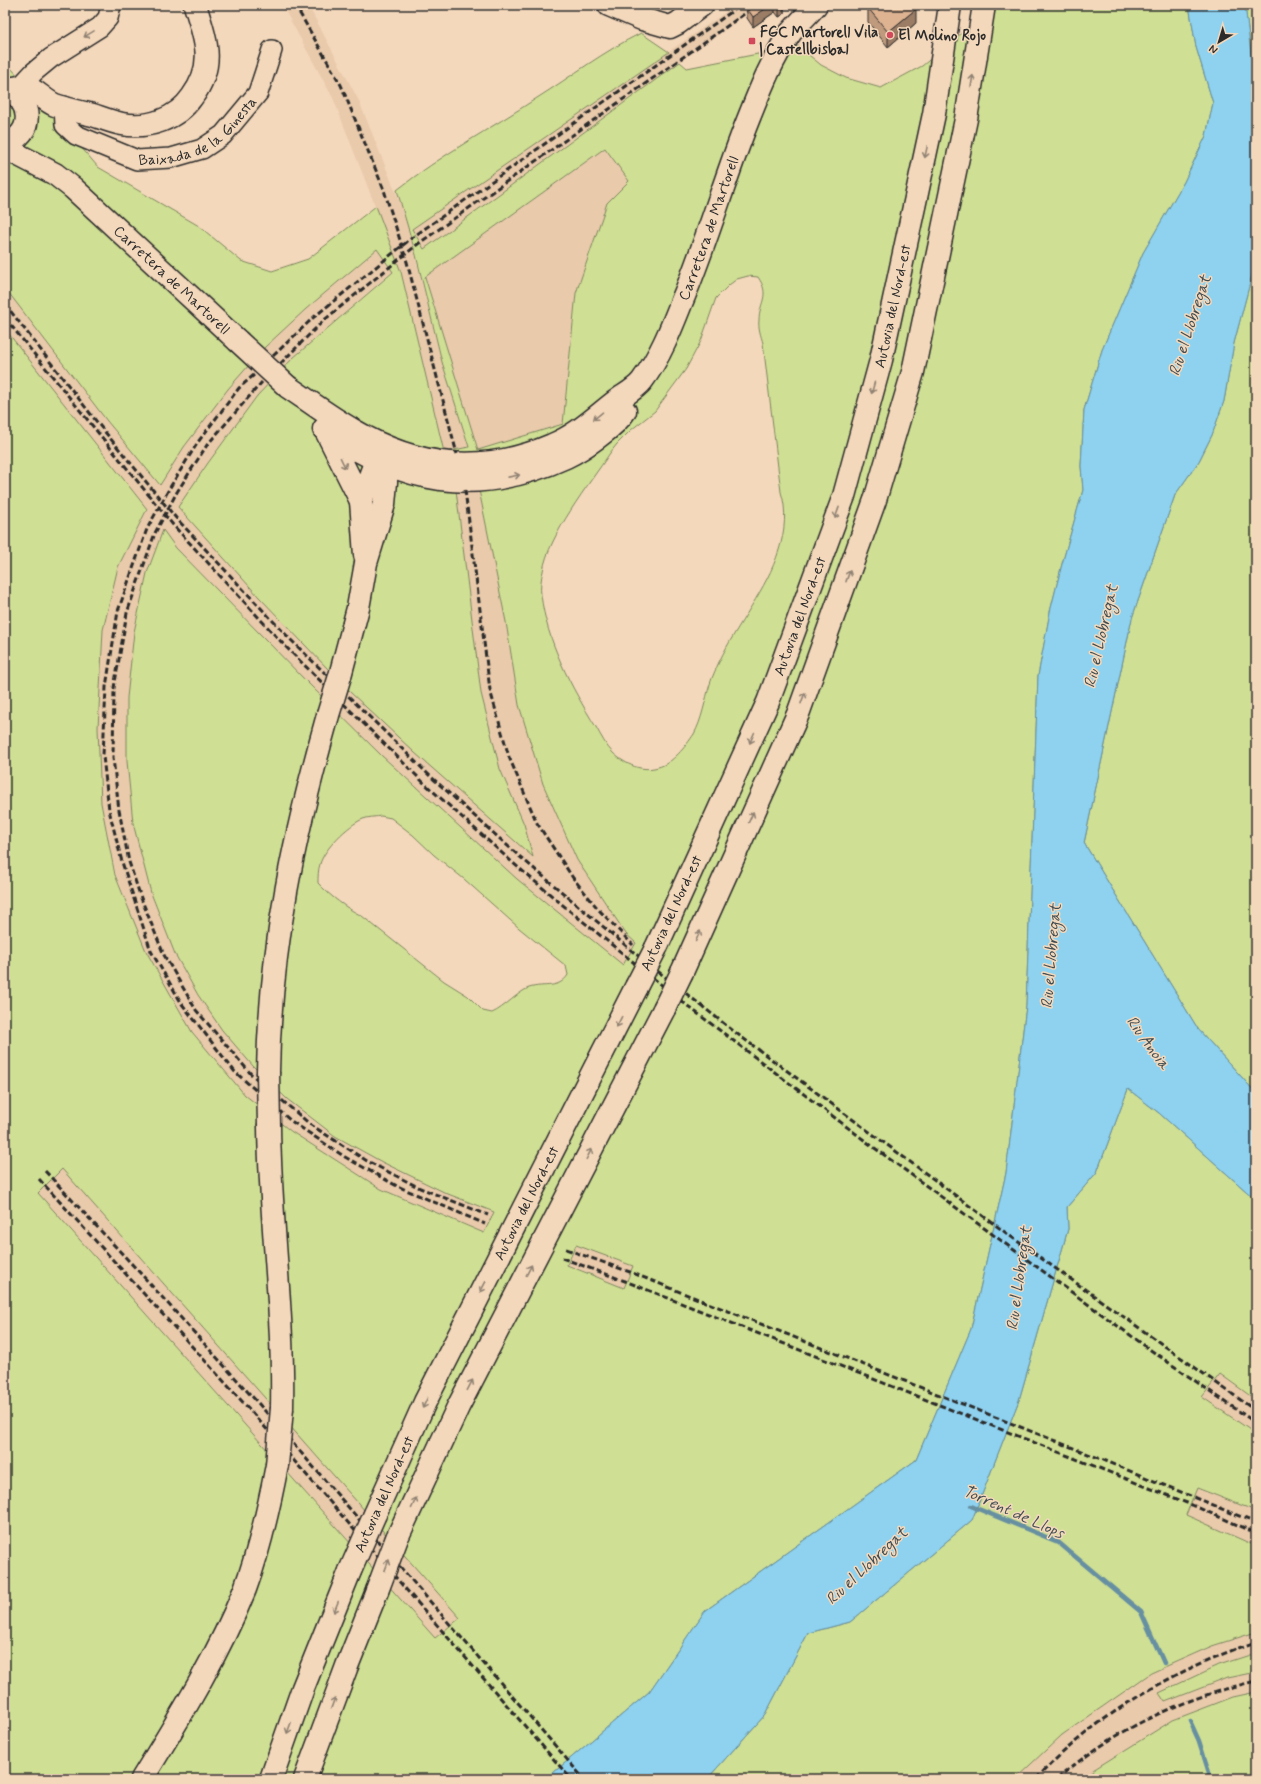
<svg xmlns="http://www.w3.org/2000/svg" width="1261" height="1784" font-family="Mynerve,sans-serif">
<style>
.built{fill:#e9caab}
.green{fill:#cfdf93;stroke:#7d855f;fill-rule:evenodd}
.water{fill:#8ed2f0;stroke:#668fa1}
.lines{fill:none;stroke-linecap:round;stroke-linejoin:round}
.stream{stroke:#668fa1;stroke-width:4.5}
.minor-casing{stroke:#2b2b2b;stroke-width:22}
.tertiary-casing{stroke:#2b2b2b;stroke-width:25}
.secondary-casing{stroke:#2b2b2b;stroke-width:25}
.motorway-casing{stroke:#2b2b2b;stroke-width:25}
.minor{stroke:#f4d8bb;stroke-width:19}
.tertiary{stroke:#f4d8bb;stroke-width:22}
.secondary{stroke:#f4d8bb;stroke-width:22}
.motorway{stroke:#f4d8bb;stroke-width:22}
.rail{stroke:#2b2b2b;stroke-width:3;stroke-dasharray:6 3;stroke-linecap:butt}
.secondary-bridge-casing{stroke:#2b2b2b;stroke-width:25;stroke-linecap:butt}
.motorway-bridge-casing{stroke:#2b2b2b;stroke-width:25;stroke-linecap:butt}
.secondary-bridge{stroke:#f4d8bb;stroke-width:22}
.motorway-bridge{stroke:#f4d8bb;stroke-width:22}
.wall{fill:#bf9a7d;stroke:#2b2b2b}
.shaded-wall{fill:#9b7d66;stroke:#2b2b2b}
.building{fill:#deb391;stroke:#2b2b2b}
.oneway{stroke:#908273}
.poi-dot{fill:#d1495b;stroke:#f4d8bb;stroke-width:1.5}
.labels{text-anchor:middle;stroke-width:3;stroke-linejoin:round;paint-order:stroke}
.poi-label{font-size:15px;font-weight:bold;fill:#2b2b2b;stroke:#f4d8bb;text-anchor:start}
.street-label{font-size:15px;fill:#2b2b2b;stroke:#f4d8bb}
.water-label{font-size:16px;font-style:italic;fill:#3f4c52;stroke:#f4d8bb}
</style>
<rect width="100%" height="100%" fill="#f4d8bb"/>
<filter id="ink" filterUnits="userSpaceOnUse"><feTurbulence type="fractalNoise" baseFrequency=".025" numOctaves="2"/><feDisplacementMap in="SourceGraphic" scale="8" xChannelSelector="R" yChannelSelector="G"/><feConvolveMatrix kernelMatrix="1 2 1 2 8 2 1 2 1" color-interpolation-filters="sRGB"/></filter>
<g filter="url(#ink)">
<path class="built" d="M282,5H308L359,101L405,215L442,362L469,447L444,452L401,272L333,98Z
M736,5H760L686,57L424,249L411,229Z
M605,148L629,181L607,204L576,293L563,424L478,450L425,277Z
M377,249L393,271L293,358L257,396L208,463L178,507L259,597L350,692L524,824L500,769L481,693L456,490H479L506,622L519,705L543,784L577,860L626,934L636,943L623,966L517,879L382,756L308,683L176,548L163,531L147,573L134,632L127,698V761L133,823L151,893L175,954L198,995L253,1066L287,1099L335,1136L382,1162L448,1194L494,1213L484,1233L381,1189L292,1132L245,1095L192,1032L146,951L116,875L101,803L98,728L103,630L118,567L147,509L5,329V288L107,421L160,485L184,447L228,389L265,347L306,309Z
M62,1169L461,1618L435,1638L38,1193Z
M576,1245L633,1266L623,1288L567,1264Z
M1220,1374L1256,1400V1434L1202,1397Z
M1197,1488L1256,1511V1546L1186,1515Z
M1256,1632V1653L1219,1665L1165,1702L1227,1678L1256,1672V1692L1233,1697L1173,1720L1093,1770L1083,1779H1015L1062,1735L1151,1673L1212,1646Z"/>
<path class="green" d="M991,5H1189L1196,47L1213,103L1206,136L1184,182L1143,253L1102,350L1084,410L1081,466L1083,490L1062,564L1050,612L1038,676L1026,1006L1006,1173L971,1329L916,1460L705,1611L649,1692L546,1779H5V329L147,509L118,567L103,630L98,728L101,803L115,875L146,951L192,1032L245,1095L292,1132L381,1189L484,1233L494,1212L448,1194L382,1162L335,1136L287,1099L253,1066L222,1030L198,995L175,954L151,893L133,823L127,761V698L134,632L147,573L163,530L176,548L308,683L382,756L517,879L623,965L636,943L626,934L577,860L543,784L519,705L506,622L479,490H456L481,693L500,769L524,824L533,857L415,753L350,692L259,597L178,507L208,463L257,396L293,358L393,272L377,249L306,309L265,347L228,389L184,447L160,485L107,421L5,288V66L8,65L38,97L98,167L199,226L241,261L272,271L308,259L376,206L401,272L444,452L469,447L442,362L416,255L397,190C441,155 490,129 537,98C572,76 604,51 641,33L669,52L412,229L424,249L680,62L687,68L798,46L821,65L846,78L881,88L922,66L992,8ZM605,148L629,181L607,203L576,293L563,424L478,450L425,277ZM748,276L758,277C771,296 759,302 759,320C758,328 761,336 763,343L781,492C787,510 785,531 779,550C767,589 737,624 719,662C716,669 712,677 710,684C705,700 702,720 694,734C686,746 672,764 658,767C642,772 626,765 613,753C606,746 601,736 596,727C571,687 547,642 541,595C540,588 541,578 543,571C548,536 590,483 610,453L617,444L631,430L655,411L686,369L701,341L716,298L729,285L737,279ZM381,816L391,818L413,835L434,855L464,879L519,928L566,966L568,975C558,990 545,983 529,988C519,991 504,1008 492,1013L483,1011L468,996L444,981L362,916C346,908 330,896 318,883C318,877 318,870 320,864C324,849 348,825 363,819C368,817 375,817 381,816ZM62,1169L460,1618L435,1638L38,1193ZM576,1245L633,1266L624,1288L567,1265Z
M1245,5H1256V94L1245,6Z
M1256,260V1093L1198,1029L1084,843L1132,618L1175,495L1199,461L1212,435L1224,401L1234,343Z
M1128,1089L1159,1113L1256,1200V1400L1220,1374L1202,1397L1256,1434V1511L1197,1488L1186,1515L1256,1546V1632L1212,1646L1151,1673L1062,1735L1015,1779H707L765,1715L808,1633L850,1622L972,1520L1019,1400L1068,1229L1067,1207L1097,1172Z
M1256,1653V1672L1227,1678L1165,1702L1159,1693L1219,1665Z
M1256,1692V1779H1083L1093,1770L1173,1720L1233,1697Z"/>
<path class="water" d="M1189,5H1245L1256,94V260L1234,343L1224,401L1212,435L1199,461L1175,495L1132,618L1084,843L1198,1029L1256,1093V1200L1159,1113L1128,1089L1097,1172L1067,1207L1068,1229L1019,1400L972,1520L850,1622L808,1633L765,1715L707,1779H546L649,1692L705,1611L916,1460L971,1329L1006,1173L1026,1006L1038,676L1050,612L1062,564L1083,490L1081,466L1084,410L1102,350L1143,253L1184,182L1206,136L1213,103L1196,47Z"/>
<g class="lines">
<path class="stream" d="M971,1506L1058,1542L1141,1612L1164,1663
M1190,1721L1199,1741L1211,1779"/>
<defs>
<g id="minor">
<path d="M19,88L34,72L51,58L100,27L108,18L111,5"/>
<path id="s1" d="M64,106L65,125L76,135L137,160L171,158L202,149L223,135L258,93L272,50"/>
</g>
<path id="tertiary" d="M609,5L642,19L670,27L678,23L702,5
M5,89C12,89 20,86 26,87C35,89 45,101 55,105C67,109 80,112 93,115C102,118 112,122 122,124C148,129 177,119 192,97C216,64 206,41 195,5"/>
<g id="secondary">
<path d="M5,89C33,99 35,135 5,143"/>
<path id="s2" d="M5,148L55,174L73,188L238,341"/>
<path id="s3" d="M288,387C309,401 330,417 353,430C417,468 482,475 552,445C577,435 595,417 616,401C624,395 636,389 642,381C660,357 671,329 682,301C707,242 724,180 748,120C760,90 772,59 791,32C799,23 808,14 816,5"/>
<path d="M324,429C402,484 477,498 566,457C583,449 615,427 625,411"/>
<path d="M327,433L361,501"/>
<path d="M365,555L361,501L373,468L381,462L387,460H393"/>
<path d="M340,676L358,608L366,563L384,504L386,482V470L374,455"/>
<path d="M268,1072C270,946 294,836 328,715"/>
<path d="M269,1126C270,1220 284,1314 282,1408"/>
<path d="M142,1779C180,1717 218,1656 245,1589C260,1549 269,1507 277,1465"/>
</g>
<g id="motorway">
<path id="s4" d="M656,948L768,702L844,496L881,360L934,114L950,5"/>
<path d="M682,972L798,714L875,500L913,372L966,119L984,5"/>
<path id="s5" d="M375,1514L425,1402L636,987"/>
<path d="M397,1538L458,1407L664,1009"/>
<path d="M271,1779L303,1688L350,1571"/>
<path d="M305,1779L347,1666L377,1591"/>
</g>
</defs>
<use href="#minor" class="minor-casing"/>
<use href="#tertiary" class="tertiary-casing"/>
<use href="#secondary" class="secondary-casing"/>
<use href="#motorway" class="motorway-casing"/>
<use href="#minor" class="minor"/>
<use href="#tertiary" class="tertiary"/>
<use href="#secondary" class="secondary"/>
<use href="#motorway" class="motorway"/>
<path class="rail" d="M295,5L341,85L384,190L407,262L457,454
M5,304L100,426L176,518L291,640L430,776L519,856L631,950L736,1033L1017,1241L1256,1411
M5,318L173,525L286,647L424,783L513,863L570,911L689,1007L876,1149L1152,1351L1256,1423
M273,356L314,317L413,237L741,5
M280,364L323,321L418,244L757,5
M254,375L239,388L198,442L169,489L147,529L118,611L106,687L103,756L109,810L122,862L151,951L182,1004L235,1072L291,1121L345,1157L397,1186L485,1224
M262,382L207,445L177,492L155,533L127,613L114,688L113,758L119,810L129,862L141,898L164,955L196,1010L251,1074L311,1125L367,1161L420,1188L488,1215
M465,490L490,690L509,757L537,823L573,878L599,910L633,945
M45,1171L142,1275L258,1403L584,1779
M39,1179L250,1410L571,1779
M566,1249L630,1272L1101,1459L1256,1523
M562,1258L625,1281L1099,1468L1192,1505L1256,1533
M1036,1779C1095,1716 1174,1669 1256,1642
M1057,1779C1117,1728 1180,1699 1256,1681"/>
<defs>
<path id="secondary-bridge" d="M238,341L288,387
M328,715L340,676
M268,1072L269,1126
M277,1465L282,1408"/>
<path id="motorway-bridge" d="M636,987L656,948
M664,1009L682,972
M350,1571L375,1514
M377,1591L397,1538"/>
</defs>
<use href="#secondary-bridge" class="secondary-bridge-casing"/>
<use href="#motorway-bridge" class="motorway-bridge-casing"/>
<use href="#secondary-bridge" class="secondary-bridge"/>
<use href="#motorway-bridge" class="motorway-bridge"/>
</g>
<path class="wall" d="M751,5H785L784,6V14L779,17L775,12L753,27L747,18V8Z
M868,8L916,23L888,47L868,22Z"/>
<path class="shaded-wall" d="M771,5H775V12L753,27V17Z
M781,5H785L784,6V14L779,17V7Z
M916,9V23L888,47V32Z"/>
<path class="building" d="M751,5H771L753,17L747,8Z
M778,5H783L779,7Z
M871,5H913L916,9L888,32L868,8Z"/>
<defs><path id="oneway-shaft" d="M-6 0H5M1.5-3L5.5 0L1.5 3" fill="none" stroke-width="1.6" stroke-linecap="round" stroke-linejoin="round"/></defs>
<g class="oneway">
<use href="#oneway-shaft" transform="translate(89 34) rotate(149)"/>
<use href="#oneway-shaft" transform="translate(972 81) rotate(-81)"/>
<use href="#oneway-shaft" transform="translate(926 152) rotate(102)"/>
<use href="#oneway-shaft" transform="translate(873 388) rotate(105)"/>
<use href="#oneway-shaft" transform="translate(598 416) rotate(140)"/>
<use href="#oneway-shaft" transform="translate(343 463) rotate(64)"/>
<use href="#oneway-shaft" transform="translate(514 476) rotate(-11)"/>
<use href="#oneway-shaft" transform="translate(837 513) rotate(110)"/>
<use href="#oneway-shaft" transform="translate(848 576) rotate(-70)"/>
<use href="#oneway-shaft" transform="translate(803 698) rotate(-70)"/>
<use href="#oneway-shaft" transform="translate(752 738) rotate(114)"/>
<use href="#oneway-shaft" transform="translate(751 817) rotate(-66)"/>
<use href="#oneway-shaft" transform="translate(698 936) rotate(-66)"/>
<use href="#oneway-shaft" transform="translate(619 1022) rotate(117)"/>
<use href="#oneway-shaft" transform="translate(589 1154) rotate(-63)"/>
<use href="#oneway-shaft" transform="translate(529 1270) rotate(-63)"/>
<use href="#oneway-shaft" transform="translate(483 1287) rotate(117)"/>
<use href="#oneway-shaft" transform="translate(470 1385) rotate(-63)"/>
<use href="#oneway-shaft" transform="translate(425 1403) rotate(115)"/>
<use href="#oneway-shaft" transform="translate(414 1503) rotate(-65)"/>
<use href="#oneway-shaft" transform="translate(387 1565) rotate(-69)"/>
<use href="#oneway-shaft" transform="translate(336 1607) rotate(112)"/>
<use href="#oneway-shaft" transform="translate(333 1703) rotate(-70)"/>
<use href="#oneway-shaft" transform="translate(289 1728) rotate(110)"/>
</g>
</g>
<g class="poi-dot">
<circle cx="890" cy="35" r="4"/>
<rect x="748" y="37" width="8" height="8" rx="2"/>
</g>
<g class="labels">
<g class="poi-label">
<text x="760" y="37">FGC Martorell Vila<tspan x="760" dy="17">| Castellbisbal</tspan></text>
<text x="898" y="40">El Molino Rojo</text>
</g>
<g class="street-label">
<text dy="5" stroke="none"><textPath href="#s1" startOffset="170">Baixada de la Ginesta</textPath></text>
<text dy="5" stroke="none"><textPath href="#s3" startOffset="564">Carretera de Martorell</textPath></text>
<text dy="5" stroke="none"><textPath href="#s2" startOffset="214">Carretera de Martorell</textPath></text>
<text dy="5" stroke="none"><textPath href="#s4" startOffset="686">Autovia del Nord-est</textPath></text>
<text dy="5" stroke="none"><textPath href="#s4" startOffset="362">Autovia del Nord-est</textPath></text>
<text transform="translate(671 913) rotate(-65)" y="5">Autovia del Nord-est</text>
<text dy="5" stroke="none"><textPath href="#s5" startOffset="346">Autovia del Nord-est</textPath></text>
<text transform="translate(384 1494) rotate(-66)" y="5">Autovia del Nord-est</text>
</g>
<g class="water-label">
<text transform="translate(1189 325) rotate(-72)" y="6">Riu el Llobregat</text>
<text transform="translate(1100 636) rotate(-77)" y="6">Riu el Llobregat</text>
<text transform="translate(1050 956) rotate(-85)" y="6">Riu el Llobregat</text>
<text transform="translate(1149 1042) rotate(54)" y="6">Riu Anoia</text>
<text transform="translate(1018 1278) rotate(-82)" y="6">Riu el Llobregat</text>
<text transform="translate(1014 1511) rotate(24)" y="6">Torrent de Llops</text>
<text transform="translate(866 1565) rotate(-43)" y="6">Riu el Llobregat</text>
</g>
</g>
<rect width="1261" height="1784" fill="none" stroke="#f4d8bb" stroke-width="20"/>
<rect x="10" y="10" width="1241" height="1764" fill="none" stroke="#2b2b2b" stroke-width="1.5" filter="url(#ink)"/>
<g transform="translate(1219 42) rotate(218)" stroke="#f4d8bb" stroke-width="3" paint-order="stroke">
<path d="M0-3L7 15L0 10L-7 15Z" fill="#2b2b2b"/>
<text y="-6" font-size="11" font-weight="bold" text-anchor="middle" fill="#2b2b2b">N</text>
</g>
</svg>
